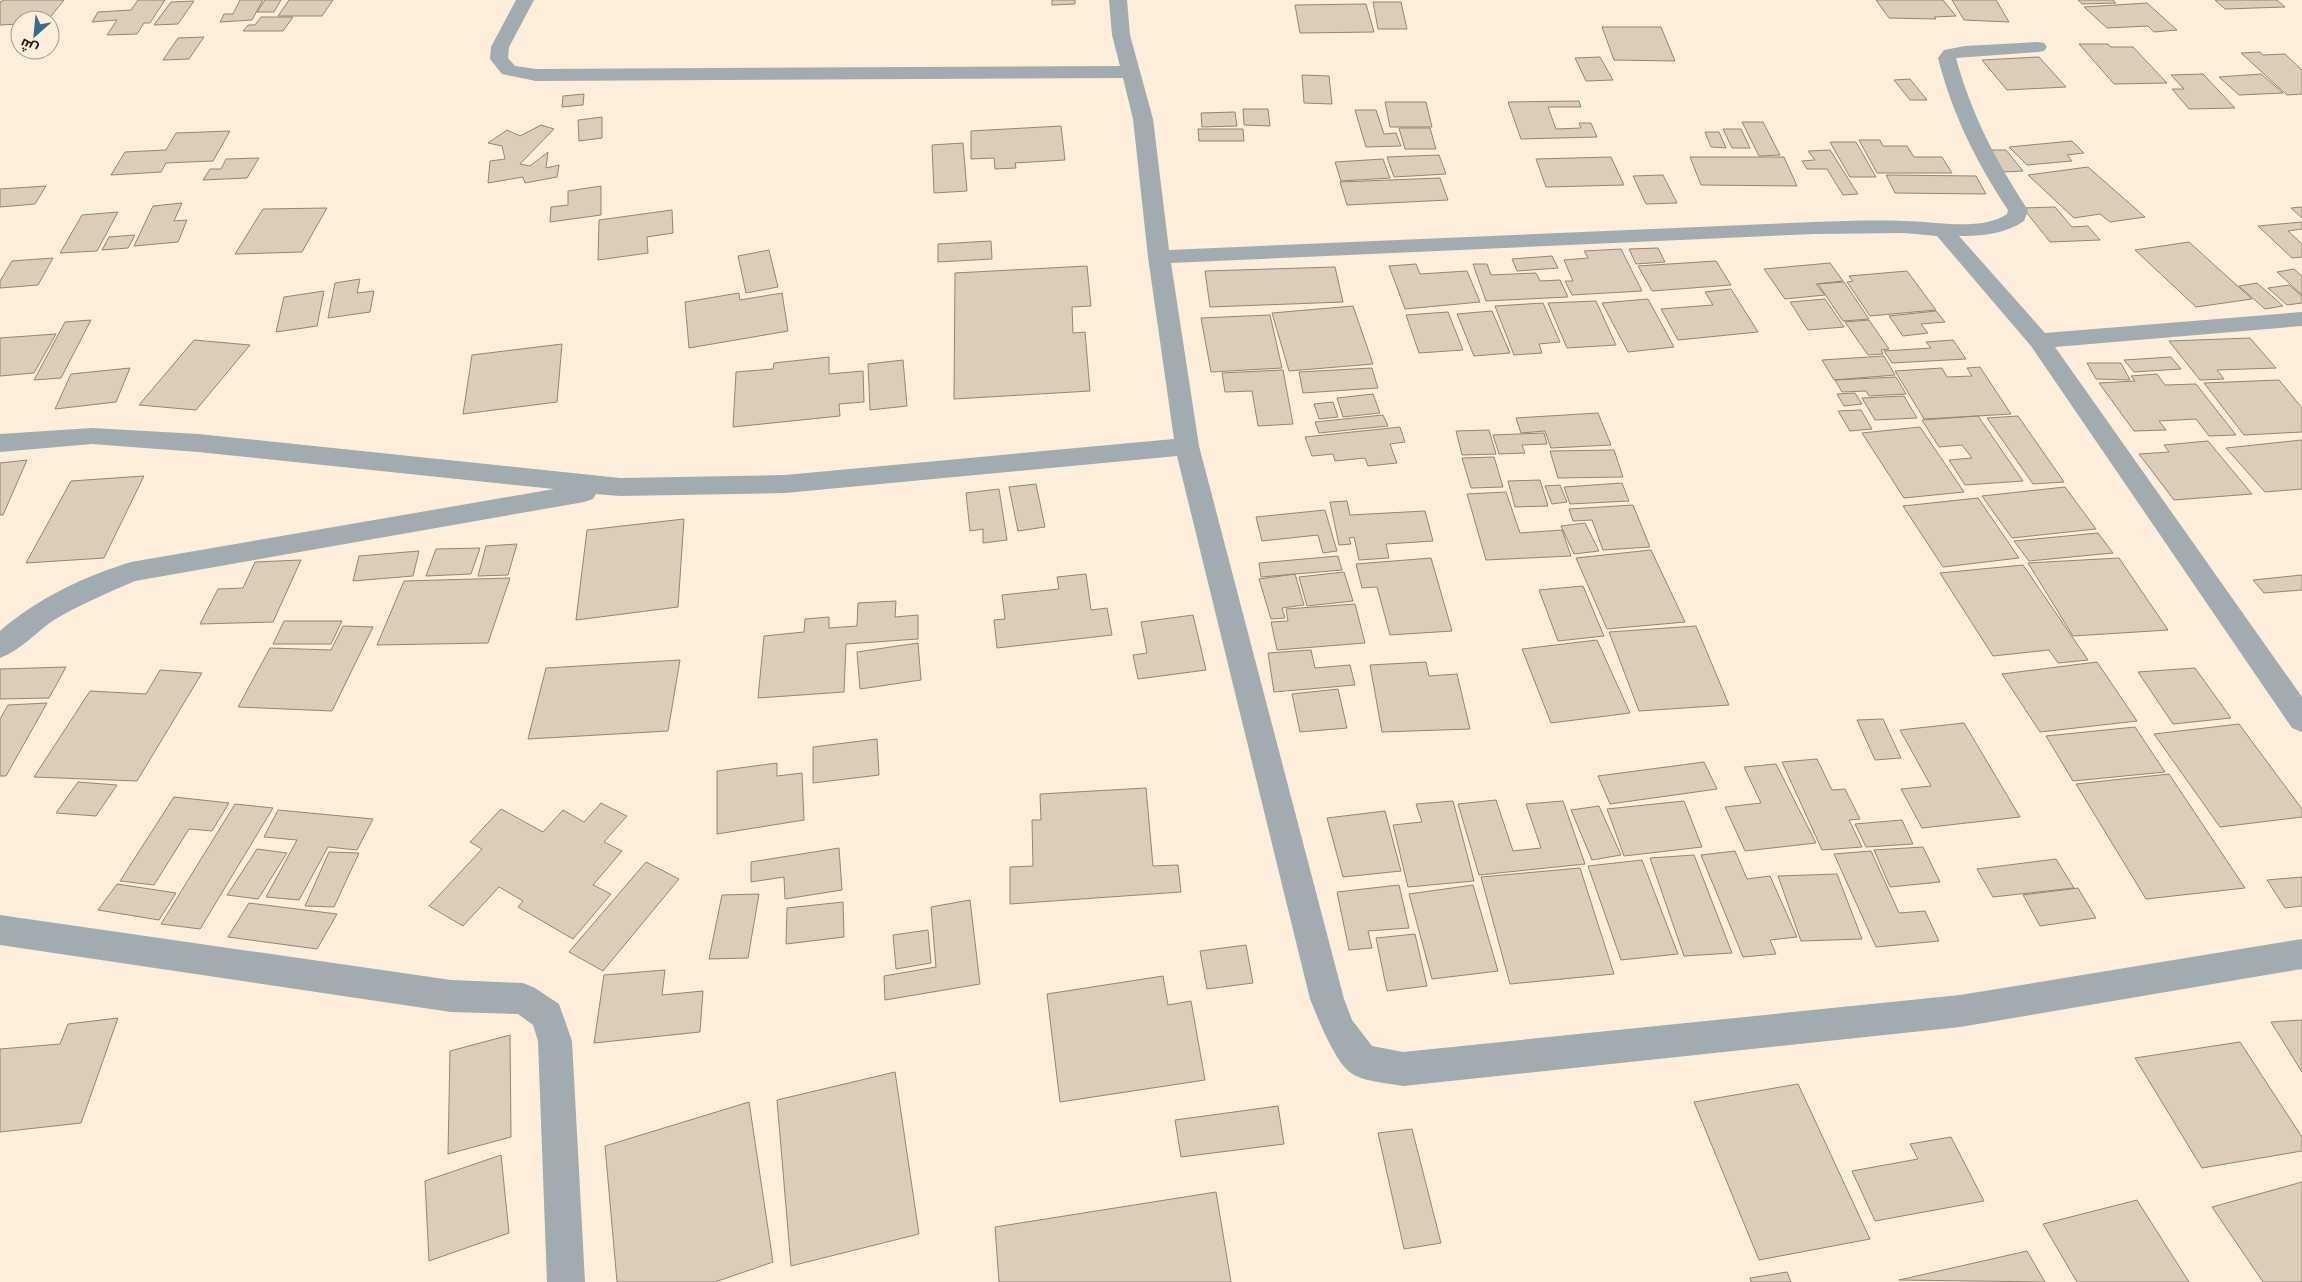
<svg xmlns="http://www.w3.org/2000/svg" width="2302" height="1282" font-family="Inter,Cairo,sans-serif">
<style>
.building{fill:#dcccba;stroke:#948574}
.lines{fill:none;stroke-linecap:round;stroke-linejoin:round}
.street{fill:#a1abb0;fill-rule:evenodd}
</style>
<rect width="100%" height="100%" fill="#fdeddb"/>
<path class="building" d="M4,0H64L48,20H20V24L0,25V2Z
M138,0H165L150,23H144L137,34L107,35L117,20L92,22L98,12L131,10Z
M240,0H263L252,20L220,22L224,14H233Z
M265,0H281L274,12H257Z
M289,0H333L322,16H278Z
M1052,0H1075V4L1052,5Z
M1876,0H1943L1956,16L1934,17L1936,19L1889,18Z
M1952,0H1996L2009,22L1964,20Z
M2078,0H2113L2116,3L2082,4Z
M2215,0H2277L2285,7L2225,9Z
M194,1L178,24L154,25L171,2Z
M1373,2H1401L1407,29H1378Z
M2147,3L2177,30L2154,32L2148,26L2107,28L2084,7Z
M1366,4L1374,32L1300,33L1295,5Z
M261,17H293L283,31H243L248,25H255Z
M1602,27H1661L1675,61L1614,60Z
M204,37L189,59L163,60L178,38Z
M2079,44H2108L2111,47H2133L2167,83L2114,84Z
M2260,52L2263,55L2285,54L2302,70V94L2287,95L2241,53Z
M1600,57L1613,80L1586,81L1575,58Z
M2039,57L2066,87L2007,90L1982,60Z
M2203,74L2235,108L2189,109L2172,89H2184L2171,75Z
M2261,74L2283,93L2239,95L2219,77Z
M1302,75L1329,76L1332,104L1304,103Z
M1910,79L1927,100H1910L1894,80Z
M584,94L583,105L562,107L563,96Z
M1579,101L1581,107H1548L1556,129L1581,128L1579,123H1591L1597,137L1521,139L1508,102Z
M1385,102H1426L1432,127H1390Z
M1243,109H1268L1270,126L1244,125Z
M1355,110H1376L1384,134L1396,133L1401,146L1366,147Z
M1235,112L1237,126L1202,127L1201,113Z
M602,117V138L579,141L578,120Z
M1742,122H1763L1780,155L1759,156Z
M541,125L554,129L520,164L530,166L548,152L546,168L559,165L557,177L525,183L523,177L488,183L490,161L505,159L502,146L488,143L507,130L520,136Z
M1061,126L1065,160L1015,163L1016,168L995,169L994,158L971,159V131Z
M1399,128H1430L1436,149H1405Z
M1198,129H1243L1244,141H1199Z
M1723,129H1741L1750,148H1732Z
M230,131L213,161L166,163L161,172L111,175L125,152L166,150L176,133Z
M1705,132H1719L1726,148L1711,147Z
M1859,140H1880L1883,146H1907L1914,157H1942L1952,173H1877Z
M2072,141L2084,153L2067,155L2072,161L2027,165L2009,147Z
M1830,142H1856L1876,177H1850Z
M963,143L967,191L934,193L932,145Z
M1830,150L1858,194L1843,195L1827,169H1807L1802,161L1815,160L1808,151Z
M1986,150H2006L2023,171L2002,172Z
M1439,155L1446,174L1394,177L1387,157Z
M1611,157L1624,185L1546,187L1536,159Z
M1690,157H1784L1797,186L1701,185Z
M259,158L247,178L203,180L210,169H221L226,159Z
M1383,159L1390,178L1341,181L1335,162Z
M2088,167L2145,217L2110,222L2100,214L2074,218L2028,175Z
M1663,175L1677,203L1646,204L1633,176Z
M1886,175L1976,176L1986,194L1895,193Z
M1440,178L1448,200L1347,205L1340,182Z
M46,186L35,204L0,207V189Z
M601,186V215L550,222L551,207L568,205V191Z
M182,203L174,221L187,220L178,242L134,246L153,206Z
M2055,207L2072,227L2088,226L2100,240L2050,242L2023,208Z
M2302,207V218L2291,208Z
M327,208L302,252L235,254L263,209Z
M672,210L673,233L647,237L648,253L598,260L599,220Z
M118,212L97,251L60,253L82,215Z
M2302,222V229L2288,231L2302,244V257L2292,258L2258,226Z
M135,235L128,248L102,250L109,237Z
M991,241L992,259L938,262V244Z
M2189,242L2252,299L2196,307L2135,250Z
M1658,248L1665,262L1636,264L1629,249Z
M1621,249L1642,291L1572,295L1565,281H1573L1564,260L1588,258L1584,251Z
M769,250L778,287L746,293L738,256Z
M1552,256L1558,268L1517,271L1512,259Z
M53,258L38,285L0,288V281L12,261Z
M1716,261L1731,285L1652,291L1638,266Z
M1830,263L1843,281L1816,284L1825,295L1785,299L1764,269Z
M1416,264L1420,274L1467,271L1480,302L1405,309L1389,266Z
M1473,264H1487L1491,275L1536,273L1540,281L1560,280L1568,297L1486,301Z
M1087,266L1091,306L1072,307L1073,333L1085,332L1090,391L954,399L955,273Z
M1335,267L1343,302L1210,307L1205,271Z
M2294,269L2302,276V295L2277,272Z
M1907,271L1936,310L1870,316L1847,282L1853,281L1849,276Z
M360,279L357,293L374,291L370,312L328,318L335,283Z
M1844,282L1869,319L1843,321L1818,284Z
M2257,283L2283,306L2265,309L2239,286Z
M2289,285L2302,296V303L2287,305L2268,288Z
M1731,289L1758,332L1678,340L1661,309L1713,305L1705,292Z
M324,291L317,326L276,332L284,297Z
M739,293L740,300L782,293L788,331L689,348L685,302Z
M1648,299L1674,347L1628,352L1602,303Z
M1825,299L1844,327L1808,330L1790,302Z
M1596,301L1616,345L1567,348L1548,303Z
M1543,303L1560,342L1539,344L1542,353L1514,355L1495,306Z
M1353,306L1373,364L1289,371L1272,313Z
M1492,311L1510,353L1474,356L1457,314Z
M1936,311L1945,322L1921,324L1928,333L1903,336L1889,316Z
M1448,312L1463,350L1419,353L1406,315Z
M1270,315L1282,368L1211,372L1201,318Z
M91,320L61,378L34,380L65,322Z
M1869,320L1889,349L1881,350L1883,354L1868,355L1845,322Z
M56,334L34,373L0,376V338Z
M2250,338L2276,368L2217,370L2224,379L2200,380L2169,341Z
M194,340L250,345L196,410L139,405Z
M1953,340L1966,359L1892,363L1884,351L1931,348L1926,342Z
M562,344L557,402L463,414L472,355Z
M1884,356L1895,375L1834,380L1822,360Z
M829,357V374L863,371L864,402L839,404L840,416L733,427L736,372L773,369L774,363Z
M2171,357L2181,369L2134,372L2124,360Z
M903,360L907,406L870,410L868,364Z
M2087,363H2121L2130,380L2096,379Z
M1980,367L2011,414L1924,419L1895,371L1942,368L1947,377L1972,376L1967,368Z
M130,368L116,402L55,409L71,374Z
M1372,368L1378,388L1303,393L1299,372Z
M1283,370L1293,424L1258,426L1252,391L1225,392L1222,373Z
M2157,374L2165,385L2196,384L2236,435L2209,436L2196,419L2159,421L2166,430L2134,431L2099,383L2135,381L2131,376Z
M1896,377L1906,394L1869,396L1866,391L1842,392L1835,380Z
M2279,380L2302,408V432L2244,435L2204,383Z
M1855,393L1862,404L1844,406L1837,394Z
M1373,394L1380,413L1343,417L1337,398Z
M1904,396L1917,418L1875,420L1862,398Z
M1333,402L1338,417L1319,419L1314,404Z
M1861,410L1872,429L1850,431L1838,411Z
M1598,413L1611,445L1551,448L1545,431L1521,433L1516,418Z
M1383,415L1388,426L1319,433L1315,422Z
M1978,416L2023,481L1965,485L1949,460L1972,458L1962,445L1939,447L1922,420Z
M2018,416L2064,482L2033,484L1987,418Z
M1400,427L1405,442L1390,444L1397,463L1368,466L1365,458L1335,461L1333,454L1312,456L1305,437Z
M1920,427L1964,492L1904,498L1862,433Z
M1489,430L1496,454L1462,455L1456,431Z
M1544,433L1547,444L1522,445L1525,453L1499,454L1493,435Z
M2302,440V489L2265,492L2226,448Z
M2208,441L2252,494L2174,500L2139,454L2169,452L2164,445Z
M1614,450L1623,477L1558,478L1550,451Z
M1494,457L1503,487L1471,488L1462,458Z
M27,460L3,515H0V463Z
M144,476L104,558L26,563L71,481Z
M1540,480L1548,506L1515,507L1508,481Z
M1622,483L1629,501L1570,504L1564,487Z
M1036,484L1045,527L1018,531L1009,487Z
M1560,485L1567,502L1552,504L1545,486Z
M2065,487L2096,529L2012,538L1982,496Z
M999,489L1007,540L983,543V529L970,531L966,493Z
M1506,492L1520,533L1562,530L1571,556L1486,560L1467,494Z
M1978,498L2019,558L1943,567L1903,506Z
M1347,501L1350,515L1425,511L1433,541L1386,544L1389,558L1359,560L1354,537L1349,538L1351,544L1339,545L1330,502Z
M1633,505L1650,547L1603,550L1592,520L1573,521L1569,509Z
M1325,510L1337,551L1323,553L1318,535L1262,541L1256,517Z
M684,519L678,607L576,620L587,530Z
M1585,523L1599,551L1574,554L1561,526Z
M2098,533L2113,553L2029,561L2014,541Z
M517,544L508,575L478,576L486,546Z
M480,548L471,574L426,576L436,549Z
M1651,550L1685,622L1607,629L1576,558Z
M419,551L413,576L353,581L359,556Z
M1338,556L1342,570L1261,577L1259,563Z
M1431,558L1452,631L1390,635L1377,587L1362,588L1356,564Z
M2119,558L2168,630L2073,636L2028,563Z
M301,560L273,622L200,624L218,589L243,588L255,562Z
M2023,565L2088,660L2058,663L2049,650L1993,656L1940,573Z
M1344,572L1353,601L1307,606L1299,577Z
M1086,574L1091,610L1107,608L1112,635L997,648L994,620L1005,619L1002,595L1059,589L1057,577Z
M1295,574L1304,605L1282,608L1285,618L1271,619L1259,579Z
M2302,575V590L2264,593L2253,580Z
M510,578L488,643L377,645L404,581Z
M1583,586L1604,636L1558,641L1539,590Z
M896,601L895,617L918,615V639L846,644L844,692L758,698L764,636L804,632L805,619L829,617V628L857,626L858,603Z
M1355,604L1365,643L1277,650L1271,622L1288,621L1286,609Z
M1193,615L1206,670L1138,679L1133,655L1147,653L1141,622Z
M284,621H342L331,644H273Z
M343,626L373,627L332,711L238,707L270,648L331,650Z
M1696,626L1729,705L1639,711L1609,632Z
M1597,640L1630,713L1551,723L1522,649Z
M918,643L921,680L860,689L857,652Z
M1311,650L1315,668L1350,665L1355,685L1274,692L1268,653Z
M680,660L668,731L528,739L546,668Z
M1426,662L1429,676L1457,674L1470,729L1382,732L1370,665Z
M2097,662L2137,721L2040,732L2002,674Z
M66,667L49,698L0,699V669Z
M2195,668L2231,718L2173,724L2138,672Z
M160,670L202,673L137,781L34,777L90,691L146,694Z
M1338,689L1347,728L1300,732L1292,694Z
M47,703L6,776H0V719L8,705Z
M1883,719L1901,758L1875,760L1857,720Z
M1964,723L2020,817L1922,828L1901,789L1931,786L1900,730Z
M2239,724L2302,809V817L2220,827L2154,734Z
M2135,727L2165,772L2073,781L2046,736Z
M877,739L879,775L813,783V747Z
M1817,759L1832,790L1845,789L1860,819L1849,820L1862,847L1822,850L1782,762Z
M1704,762L1717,789L1610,804L1598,776Z
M777,763V776L802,773L804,820L717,834V771Z
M1776,764L1816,843L1745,851L1725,807L1761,803L1744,767Z
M2169,774L2245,888L2146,899L2076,784Z
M78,782L117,785L96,816L56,813Z
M1146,788L1153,866L1178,865L1181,892L1010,904V867L1033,866L1032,820H1041L1040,794Z
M174,797L229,803L212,831L189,829L154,885L120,881Z
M1496,800L1513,851L1541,848L1526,804L1563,801L1585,864L1479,875L1458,804Z
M1453,801L1474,881L1408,887L1393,825L1422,822L1416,804Z
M1684,801L1702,847L1624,856L1607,809Z
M601,803L627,816L604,842L622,851L593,885L611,894L573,939L518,907L523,901L499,887L463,926L429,906L482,849L470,842L501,809L543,832L563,810L584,822Z
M235,804L273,808L200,929L161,924Z
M1599,806L1621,855L1592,860L1571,810Z
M278,810L373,819L357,850L328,847L299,900L266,897L297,840L264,837Z
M1385,811L1401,871L1343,877L1327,818Z
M1902,820L1913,844L1866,847L1855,824Z
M1923,847L1940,882L1890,887L1874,850Z
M839,848L842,890L785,899L784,877L751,882V862Z
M257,849L287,853L258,899L227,895Z
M1735,851L1747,879L1770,876L1797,937L1770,940L1776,954L1743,957L1701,855Z
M1871,851L1899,913L1925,911L1939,941L1876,947L1834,854Z
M329,852L359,853L334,907L305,906Z
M1694,855L1732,953L1684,956L1650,858Z
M2056,859L2074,888L1993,897L1977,869Z
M1642,860L1678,954L1621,960L1588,866Z
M646,862L679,879L603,971L569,952Z
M1580,868L1614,974L1510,984L1481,877Z
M1837,874L1862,939L1801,941L1778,876Z
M2302,877V906L2285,908L2267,880Z
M117,884L176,893L159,920L98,910Z
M1399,885L1409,928L1368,931L1372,948L1349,950L1337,892Z
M1473,885L1498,971L1432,979L1409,894Z
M2078,888L2096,918L2040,926L2023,895Z
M759,894L748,958L709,959L722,895Z
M970,900L980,984L885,1000L884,976L936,967L931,907Z
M843,902L844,937L786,944L787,908Z
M249,903L337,914L317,949L228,937Z
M928,930L931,963L896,969L893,935Z
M1415,934L1427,986L1387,991L1376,938Z
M1246,945L1253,983L1207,989L1200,951Z
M665,970L662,995L703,991L700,1032L594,1043L604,975Z
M1163,976L1168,1005L1191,1001L1205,1080L1060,1102L1047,994Z
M118,1018L81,1123L0,1132V1049L60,1044L68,1024Z
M2302,1020V1072L2271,1022Z
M510,1035L511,1137L448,1154L450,1051Z
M2240,1042L2302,1137V1151L2202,1168L2135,1058Z
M895,1072L919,1234L791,1266L777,1100Z
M1798,1084L1870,1239L1759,1260L1694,1102Z
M749,1102L773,1262L715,1282H617L605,1146Z
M1278,1106L1284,1144L1181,1157L1175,1120Z
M1412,1129L1441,1243L1404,1249L1378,1133Z
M1951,1137L1984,1201L1875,1221L1852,1171L1918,1159L1910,1144Z
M501,1155L509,1233L429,1261L425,1181Z
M2302,1182V1282H2263L2212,1207Z
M1216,1192L1231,1282H999L995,1227Z
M2137,1200L2189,1282H2077L2043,1224Z
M2027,1251L2045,1282L1899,1280Z
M1787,1272L1791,1282H1751L1750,1278Z"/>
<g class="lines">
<path class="street" d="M516,0H534L509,47L508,58L515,66L536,69L1120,66L1112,35L1109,0H1127L1130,35L1153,119L1169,250L1814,222C1844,221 1874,220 1904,221C1933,221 1981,232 2007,214L2008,210C1976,162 1952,113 1938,58L1944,50L1965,46L2038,42L2044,43L2047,47L2044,51L2038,52L1956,58C1971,114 1997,163 2028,210L2024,221C2005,234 1982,236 1959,236L2045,333L2302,312V326L2055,347L2302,697V732L2292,728L2031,346L1937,236L1904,233L1814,234L1171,263L1199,446L1344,999L1352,1020L1372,1046L1403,1052L1960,995L2302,939V969L1960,1027L1403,1086C1388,1083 1364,1082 1351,1073C1334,1061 1318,1018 1310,999L1177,456L785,493L620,496L596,494L593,499L584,502L135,581C107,593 79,605 54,620C36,632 20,651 0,658V631C36,599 85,576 131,562L554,489L198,452L92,444L0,452V434L92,428L198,434L620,478L785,475L1174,439L1148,257L1133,119L1123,78L536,81L502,74L490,59L491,47Z
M0,915L451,980L523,983L535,988L559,1004L572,1041L585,1282H547L538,1041L533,1025L518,1014L451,1012L0,945Z"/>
</g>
<g transform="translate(35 35) rotate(207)"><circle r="24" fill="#fdeddb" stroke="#a4988b"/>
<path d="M0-4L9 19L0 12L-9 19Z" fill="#356e87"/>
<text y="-8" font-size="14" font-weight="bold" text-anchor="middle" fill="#1e1912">ش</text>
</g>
</svg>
